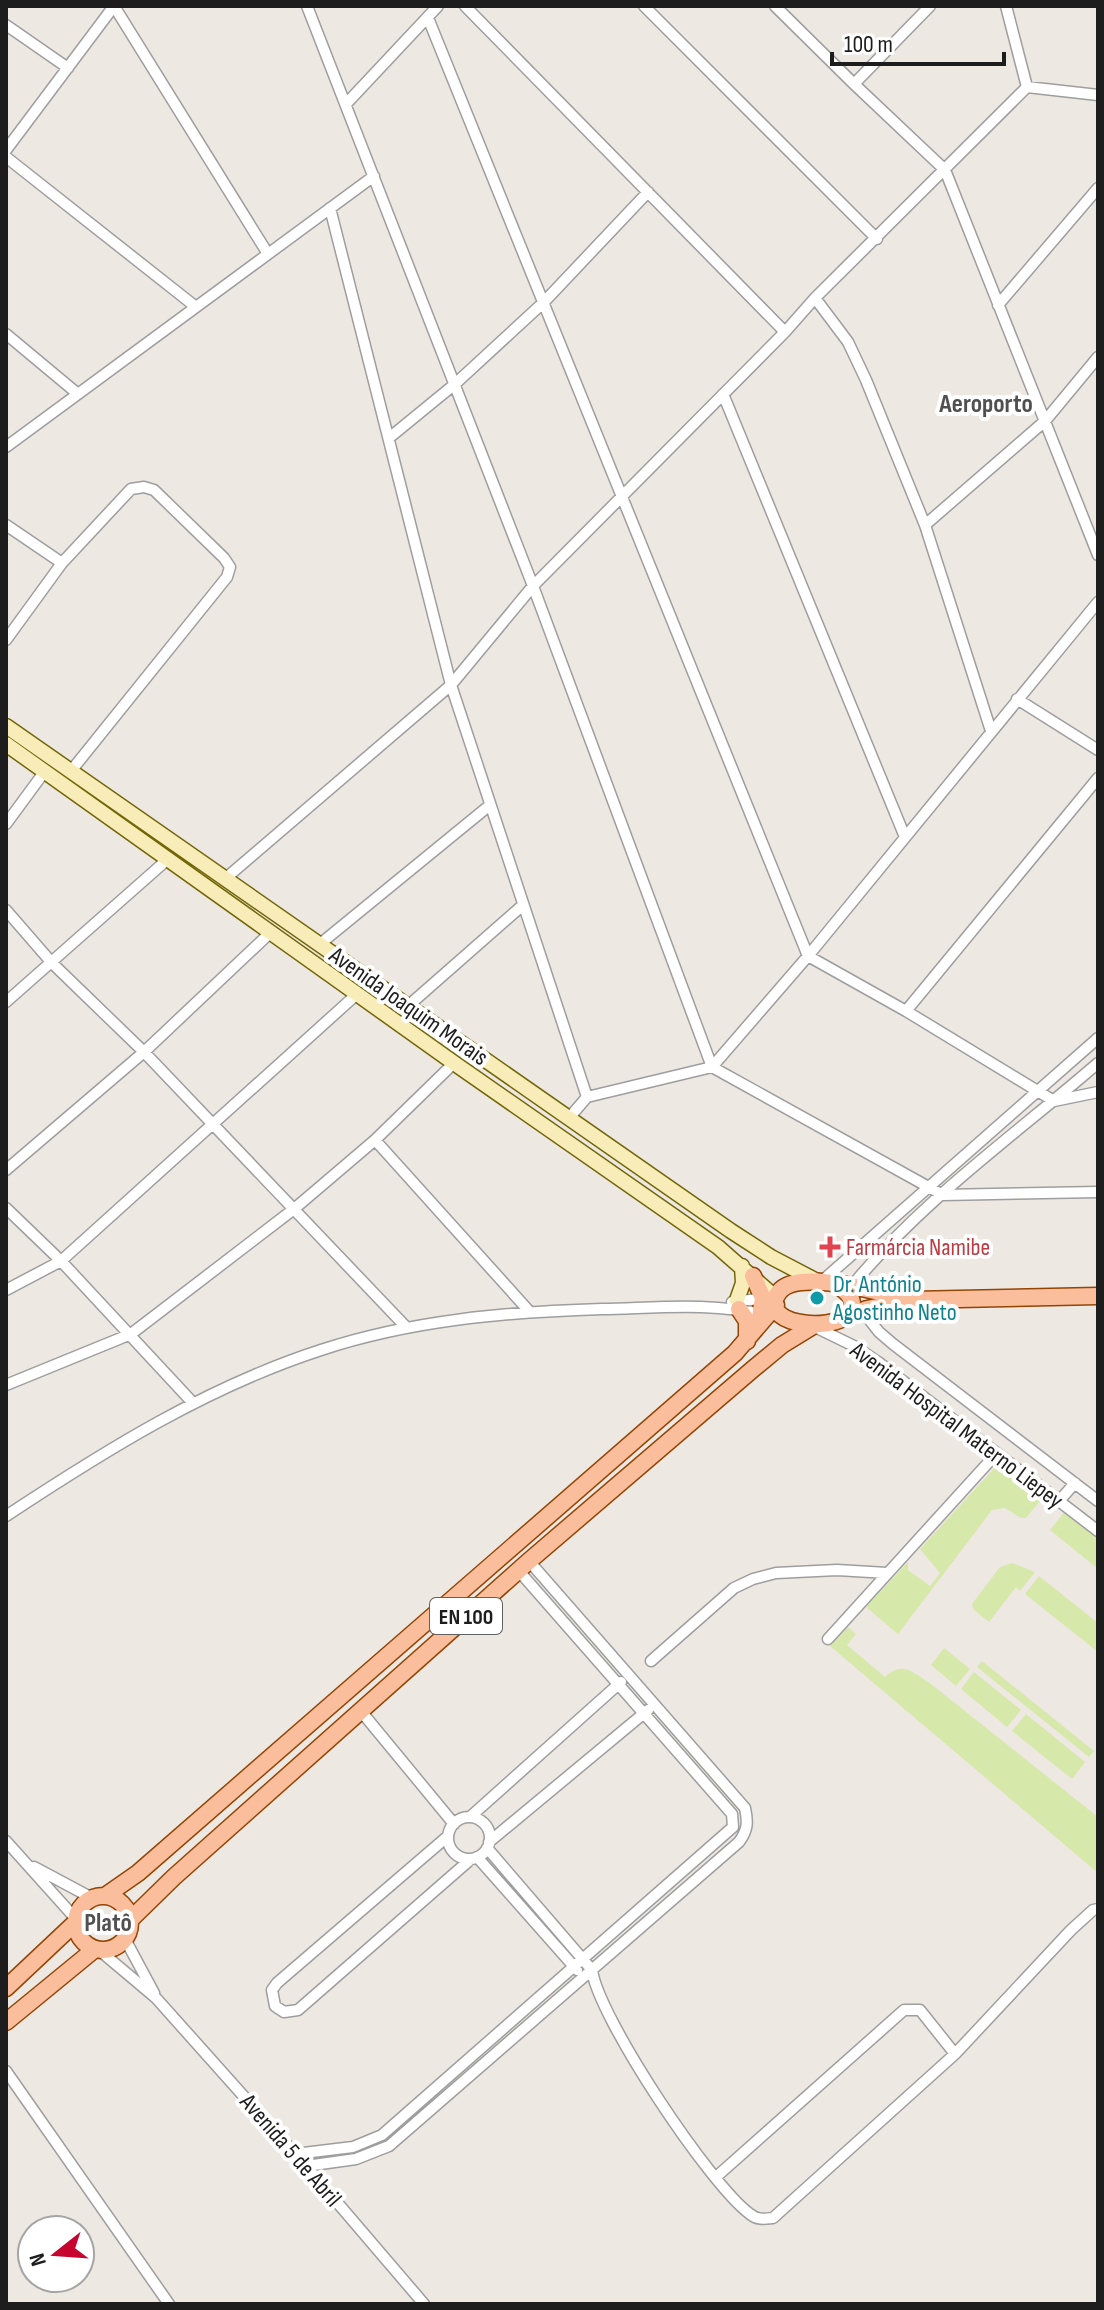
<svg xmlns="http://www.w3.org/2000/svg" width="1104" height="2310" font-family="'Sofia Sans Condensed',sans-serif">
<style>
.grass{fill:#d6e8aa}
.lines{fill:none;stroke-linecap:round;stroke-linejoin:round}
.street-casing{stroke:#9e9e9e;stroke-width:13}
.secondary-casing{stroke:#726607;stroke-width:17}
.primary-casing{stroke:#934503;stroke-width:19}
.street{stroke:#fff;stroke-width:10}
.secondary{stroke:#f8edb8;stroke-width:14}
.primary{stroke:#fabe9d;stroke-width:16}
.health-dot{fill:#e0444e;stroke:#fff;stroke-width:3}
.culture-dot{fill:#0f9aa8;stroke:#fff;stroke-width:3}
.labels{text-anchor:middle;stroke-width:8;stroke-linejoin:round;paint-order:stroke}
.shield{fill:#fff;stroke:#616161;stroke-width:2}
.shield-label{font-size:22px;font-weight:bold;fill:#1d1d1d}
.street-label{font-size:24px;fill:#1d1d1d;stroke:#fff}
.health-label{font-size:24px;fill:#be3a42;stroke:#fff;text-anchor:start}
.culture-label{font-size:24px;fill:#0d838f;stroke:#fff;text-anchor:start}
.neighbourhood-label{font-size:26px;font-weight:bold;fill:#505050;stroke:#fff}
</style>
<rect width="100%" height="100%" fill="#eee8e3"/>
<path class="grass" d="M1000,1462L1044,1496L1026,1518H1021L1005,1508L992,1510L898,1634L866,1607L908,1562V1570L930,1586L940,1573L920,1549Z
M1065,1511L1098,1538V1569L1050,1530Z
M1012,1563L1035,1572L1020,1591L1016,1587L989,1622L974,1610L972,1604L1000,1567Z
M1039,1576L1098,1623V1652L1025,1594Z
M848,1627L856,1634L847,1645L885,1677C902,1660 914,1673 931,1684L1098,1817V1873L830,1646Z
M944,1648L970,1669L956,1686L931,1665Z
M982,1661L1094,1751L1089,1757L977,1667Z
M974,1672L1021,1710L1007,1727L961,1689Z
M1026,1714L1085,1762L1072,1779L1012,1731Z"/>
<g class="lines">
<defs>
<path id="street" d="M114,6L268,254
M307,6L533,586L712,1067L943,1195L1098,1192
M465,6L785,332
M644,6L877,239
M775,6L854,84L945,170L1098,555
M1006,6L1027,87
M428,18L808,956L906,1011L1054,1101L1098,1092
M6,25L68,68
M854,84L930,6
M1027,87L1098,95
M346,104L438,6
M6,150L114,6
M6,157L196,307
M330,208L451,685L587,1097
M815,298L848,342L866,380L925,525L991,731
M998,305L1098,188
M6,334L78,394
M723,394L905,837
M389,438L455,384L544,302L648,192
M6,447L374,176
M6,525L62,563
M925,525L1045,421L1098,357
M6,640L62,563L131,489L144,487L154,490L224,558L230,567L227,577L71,771
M1017,699L1098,750
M6,824L45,771
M226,878L451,685L533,586L785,332L815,298L1027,87
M6,910L52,963L144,1052L407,1328
M320,944L490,805
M6,1002L168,859
M408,1006L523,905
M906,1011L1098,778
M569,1118L587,1097L712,1067L808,956L1098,602
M375,1140L529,1311
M6,1170L144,1052L271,932
M6,1208L61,1261L193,1403
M822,1281L1098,1038
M851,1287C921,1201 1015,1135 1098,1063
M6,1290L61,1261L357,994
M732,1302L767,1298
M861,1309L879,1332L893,1344L1098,1501
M815,1327L856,1347L878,1362L1098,1531
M6,1385L131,1334L294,1209L375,1140L454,1063
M1059,1501L1075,1483
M6,1516C106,1450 207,1387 321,1350C412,1320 507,1312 602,1309C657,1308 712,1302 765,1315
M828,1639L997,1453
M651,1661L734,1588L753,1579L776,1573L837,1570L887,1573
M360,1710L454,1824
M470,1817L621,1682
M448 1838a21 21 0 1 1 42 0a21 21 0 1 1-42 0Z
M448,1836L277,1983L272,1990L275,2006L284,2012L298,2010L471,1859
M6,1841L76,1919
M489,1842L648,1710
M487,1848L592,1970C598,2017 710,2185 750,2214C757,2220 764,2219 773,2218L955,2054L1071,1930L1093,1910L1098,1909
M477,1857L577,1970
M34,1867L92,1898
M125,1939L154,1993
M99,1950L156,1998L306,2166L424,2304
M6,2071L169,2304
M295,2154L353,2147L382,2135L733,1827L732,1814L518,1570
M306,2166L356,2159L389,2146L739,1842C748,1830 748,1822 745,1808L529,1561
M716,2177L904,2010H920L955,2054"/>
<path id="secondary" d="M6,726L731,1231L771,1257L815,1280
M6,744L454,1063L718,1247L776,1298
M737,1300L743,1283L742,1266"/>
<path id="primary" d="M753,1276L763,1298L759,1324
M835,1284C847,1291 856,1298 850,1313C829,1335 755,1323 779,1292C798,1267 884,1294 912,1300
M739,1309L747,1321V1341
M846,1317L867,1309L912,1300L1098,1296
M76 1923a27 27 0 1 1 54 0a27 27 0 1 1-54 0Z
M105,1896L138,1873L735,1353L776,1305
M130,1920L174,1877L529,1561L753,1369L782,1345L813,1326
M6,1988L75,1923
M6,2022L95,1949"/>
</defs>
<use href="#street" class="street-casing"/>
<use href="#secondary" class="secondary-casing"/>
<use href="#primary" class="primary-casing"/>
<use href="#street" class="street"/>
<use href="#secondary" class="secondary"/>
<use href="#primary" class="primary"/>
</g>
<path class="health-dot" d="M826 1235h8v8h8v8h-8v8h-8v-8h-8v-8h8z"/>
<circle class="culture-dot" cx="817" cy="1298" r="8"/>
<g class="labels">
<rect class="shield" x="430" y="1598" width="72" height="36" rx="6"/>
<g class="shield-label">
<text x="466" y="1624">EN 100</text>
</g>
<g class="street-label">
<text transform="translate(409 1006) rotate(35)" y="8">Avenida Joaquim Morais</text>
<text transform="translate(957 1425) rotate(37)" y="8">Avenida Hospital Materno Liepey</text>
<text transform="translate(291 2150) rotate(49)" y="8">Avenida 5 de Abril</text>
</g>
<g class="health-label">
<text x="846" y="1255">Farmárcia Namibe</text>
</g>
<g class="culture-label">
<text x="833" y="1292">Dr. António<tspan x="833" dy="28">Agostinho Neto</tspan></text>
</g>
<g class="neighbourhood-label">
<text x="986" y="412">Aeroporto</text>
<text x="108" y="1931">Platô</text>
</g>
</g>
<rect width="1104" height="2310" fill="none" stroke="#1d1d1d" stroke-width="16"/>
<g transform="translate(56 2254) rotate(253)"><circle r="38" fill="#ffffff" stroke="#a5a5a5" stroke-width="2"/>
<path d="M0-6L14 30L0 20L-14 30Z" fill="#c6042e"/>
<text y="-12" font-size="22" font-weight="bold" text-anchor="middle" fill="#1d1d1d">N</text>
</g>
<path d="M832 52v12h172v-12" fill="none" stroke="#1d1d1d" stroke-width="4"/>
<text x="844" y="52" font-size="24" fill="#1d1d1d" stroke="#ffffff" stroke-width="6" paint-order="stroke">100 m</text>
</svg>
